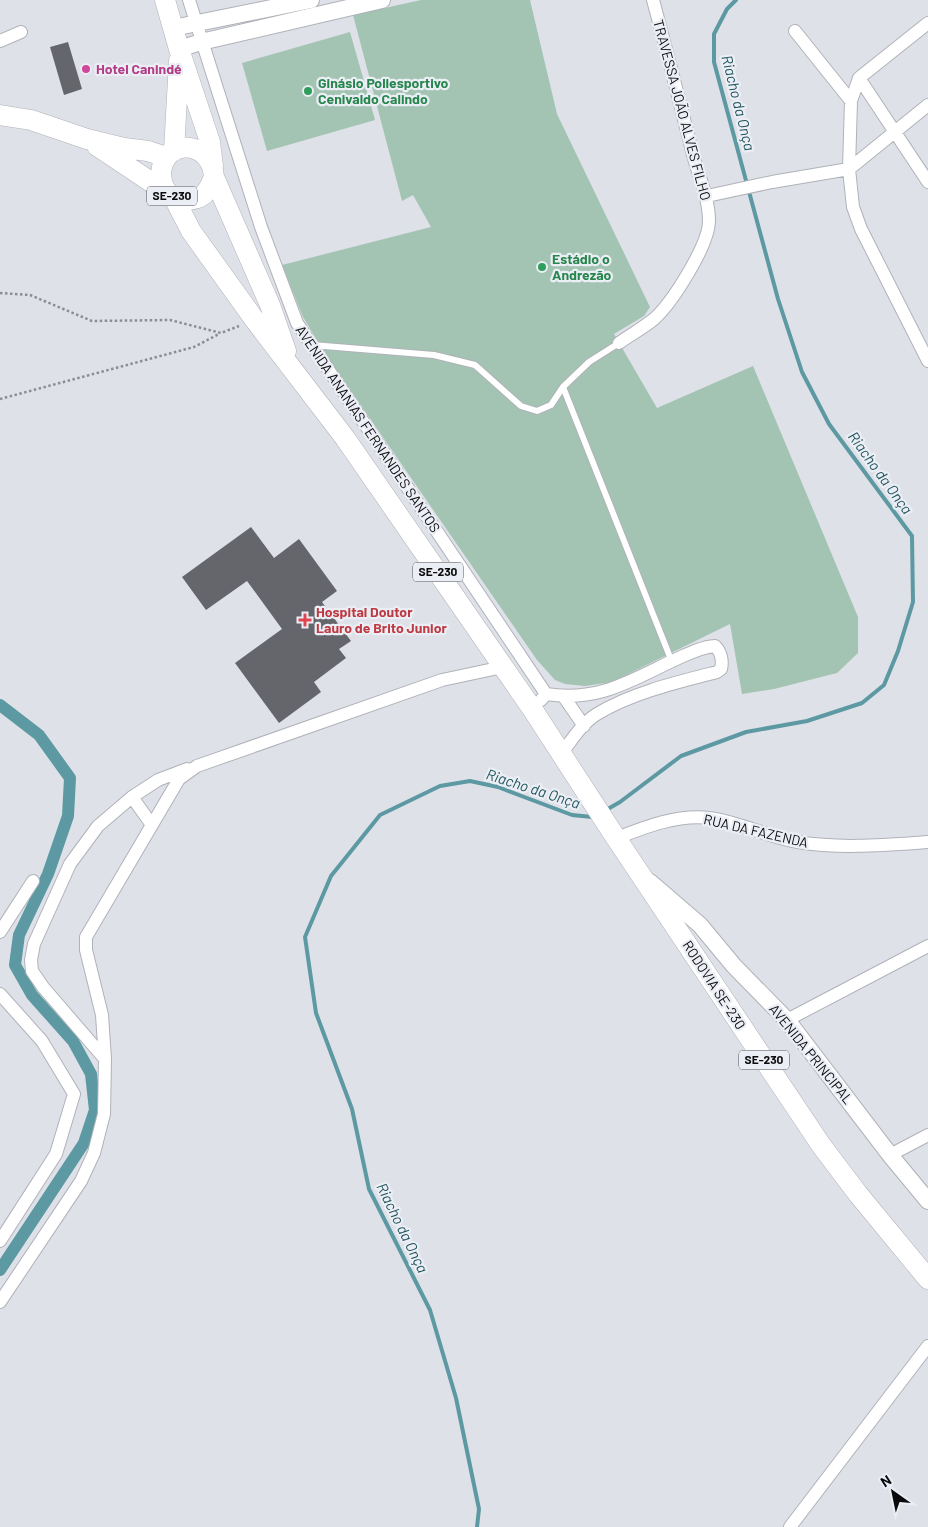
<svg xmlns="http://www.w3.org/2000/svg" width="928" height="1527" font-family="Barlow,sans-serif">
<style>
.green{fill:#a3c4b3}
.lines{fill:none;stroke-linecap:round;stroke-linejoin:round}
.stream{stroke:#5d99a2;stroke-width:4}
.canal{stroke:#5d99a2;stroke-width:12}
.building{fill:#65666c}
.service-casing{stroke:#b0b2b9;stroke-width:8}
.minor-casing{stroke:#b0b2b9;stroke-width:14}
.tertiary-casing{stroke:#b0b2b9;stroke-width:18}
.primary-casing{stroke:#b0b2b9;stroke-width:21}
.path{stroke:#8c8d92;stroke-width:2.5;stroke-dasharray:2.5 2.5;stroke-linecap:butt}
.service{stroke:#fff;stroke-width:6}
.minor{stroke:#fff;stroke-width:12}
.tertiary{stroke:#fff;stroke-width:16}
.primary{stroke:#fff;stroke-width:20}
.hotel-dot{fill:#d1479c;stroke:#eceef5;stroke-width:2}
.leisure-dot{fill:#2e9e5b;stroke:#eceef5;stroke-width:2}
.health-dot{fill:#e0444e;stroke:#eceef5;stroke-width:2}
.labels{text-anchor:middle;stroke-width:4.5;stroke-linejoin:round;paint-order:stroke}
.shield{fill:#eceef5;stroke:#4e4f53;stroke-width:1}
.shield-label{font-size:12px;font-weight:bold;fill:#0b0b0d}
.hotel-label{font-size:14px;font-weight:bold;fill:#b23c85;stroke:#eceef5;text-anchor:start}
.leisure-label{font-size:14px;font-weight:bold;fill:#27864d;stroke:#eceef5;text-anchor:start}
.street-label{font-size:14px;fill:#0b0b0d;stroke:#eceef5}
.health-label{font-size:14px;font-weight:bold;fill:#be3a42;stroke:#eceef5;text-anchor:start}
.water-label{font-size:15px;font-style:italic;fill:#20555c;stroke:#eceef5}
</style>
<rect width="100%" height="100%" fill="#dfe1e8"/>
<path class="green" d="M421,0H530L557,114L650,307L644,316L614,334L657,408L753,366L858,617V653L837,673L774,689L742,694L730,624L612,682L585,686L565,684L555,680L537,660L326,355L303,317L282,265L431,227L413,195L402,201L353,15Z
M350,32L375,120L267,151L242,63Z"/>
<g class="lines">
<path class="stream" d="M606,810L620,802L681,756L746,732L807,721L862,703L884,685L898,651L913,602L912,536L829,424L802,372L778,299L714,62V34L727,9L736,0
M477,1527L479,1509L456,1398L430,1310L369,1189L352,1109L316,1013L305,937L331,876L380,815L440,786L470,781L498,787L572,815L592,817L595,816"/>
<path class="canal" d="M0,705L39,735L70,778L68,816L48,874L19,935L15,965L32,995L73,1041L91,1074L95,1110L84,1143L0,1270"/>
</g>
<path class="building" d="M68,42L82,89L64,95L50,47Z
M251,527L274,558L299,539L337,591L322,602L351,641L339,649L346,658L314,682L321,692L279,723L235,663L282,629L247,581L206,610L182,577Z"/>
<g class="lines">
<defs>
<path id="service" d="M312,345L434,355L475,365L521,406L537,411L551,405L563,387L589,362L619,343
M563,387L672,662"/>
<path id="minor" d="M189,0L261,227L297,323L546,694
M795,31L851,101
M0,41L21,32
M859,78L851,101L849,169L853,207L861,229L928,361
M859,78L928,182
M859,78L928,23
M707,196L772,182L849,169L928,105
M619,343C630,335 643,328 654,319C672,303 709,245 709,221C709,198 699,177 693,155C680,103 667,52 653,0
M564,697L584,726
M541,700L546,694C597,702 628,682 672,661C686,655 700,647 715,646C721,652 723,661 721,669L717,672C678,682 631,693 597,714C582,723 572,740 561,754
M132,797L152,825
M617,838C645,827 678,814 709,818C738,821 769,838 798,842C840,849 885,845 928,842
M0,932L33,881
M0,994L42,1041L74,1094L56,1154L0,1241
M787,1020L928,946
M105,1059L43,987L32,971L31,960L34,944L70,864L98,826L132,797L158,780L187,769
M890,1155L928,1135
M0,1302L81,1181L94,1153L104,1114L105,1059L102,1015L86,950V937L179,779L197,766L442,680L503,667
M790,1527L928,1346"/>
<path id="tertiary" d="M173,28L311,0
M179,49L201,42L382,0
M650,882L700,925L734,966L787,1020L890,1155L928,1201"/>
<path id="primary" d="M165,0L179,49L210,142L213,166
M0,115L31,120L87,139L124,148L148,151L166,157
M97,146L169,194
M174,151L179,61
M214,177C212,181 210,187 207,191C200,201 178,204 169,194C163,188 161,180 161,173C164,137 212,140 214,177L270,305L286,351
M174,198L191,231L254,319L345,438L533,710L612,832L821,1145L858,1194L928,1279"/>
</defs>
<use href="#service" class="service-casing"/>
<use href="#minor" class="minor-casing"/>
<use href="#tertiary" class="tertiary-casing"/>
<use href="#primary" class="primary-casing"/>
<path class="path" d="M0,293L30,295L92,321L170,320L221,333L239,326
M0,399L194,347L219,334"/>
<use href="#service" class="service"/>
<use href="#minor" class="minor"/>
<use href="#tertiary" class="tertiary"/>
<use href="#primary" class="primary"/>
</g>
<circle class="hotel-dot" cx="86" cy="69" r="5"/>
<g class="leisure-dot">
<circle cx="308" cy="91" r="5"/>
<circle cx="542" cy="267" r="5"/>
</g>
<path class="health-dot" d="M302.5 612.5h5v5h5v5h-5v5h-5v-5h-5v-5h5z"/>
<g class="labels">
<g class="shield">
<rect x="147" y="186.5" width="50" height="19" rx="4"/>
<rect x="413" y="562.5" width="50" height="19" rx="4"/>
<rect x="739" y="1050.5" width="50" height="19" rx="4"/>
</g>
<g class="shield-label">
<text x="172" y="200">SE-230</text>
<text x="438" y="576">SE-230</text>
<text x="764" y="1064">SE-230</text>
</g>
<g class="hotel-label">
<text x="96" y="74">Hotel Canindé</text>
</g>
<g class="leisure-label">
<text x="318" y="88">Ginásio Poliesportivo<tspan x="318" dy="16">Cenivaldo Calindo</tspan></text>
<text x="552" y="264">Estádio o<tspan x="552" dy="16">Andrezão</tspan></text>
</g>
<g class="street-label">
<text transform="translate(682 110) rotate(75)" y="5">TRAVESSA JOÃO ALVES FILHO</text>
<text transform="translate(368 429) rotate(56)" y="5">AVENIDA ANANIAS FERNANDES SANTOS</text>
<text transform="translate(756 831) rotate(13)" y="5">RUA DA FAZENDA</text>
<text transform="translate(714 985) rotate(57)" y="5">RODOVIA SE-230</text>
<text transform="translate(811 1054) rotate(51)" y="5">AVENIDA PRINCIPAL</text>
</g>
<g class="health-label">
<text x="316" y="617">Hospital Doutor<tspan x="316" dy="16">Lauro de Brito Junior</tspan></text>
</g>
<g class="water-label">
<text transform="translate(738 103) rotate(76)" y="5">Riacho da Onça</text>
<text transform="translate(880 473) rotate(54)" y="5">Riacho da Onça</text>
<text transform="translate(533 789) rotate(18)" y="5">Riacho da Onça</text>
<text transform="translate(402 1228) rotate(64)" y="5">Riacho da Onça</text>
</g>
</g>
<g transform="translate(893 1492) rotate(327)" stroke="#eceef5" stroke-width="4" paint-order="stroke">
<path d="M0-4L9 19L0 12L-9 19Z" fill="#0b0b0d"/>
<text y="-8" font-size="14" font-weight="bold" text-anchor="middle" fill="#0b0b0d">N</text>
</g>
</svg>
